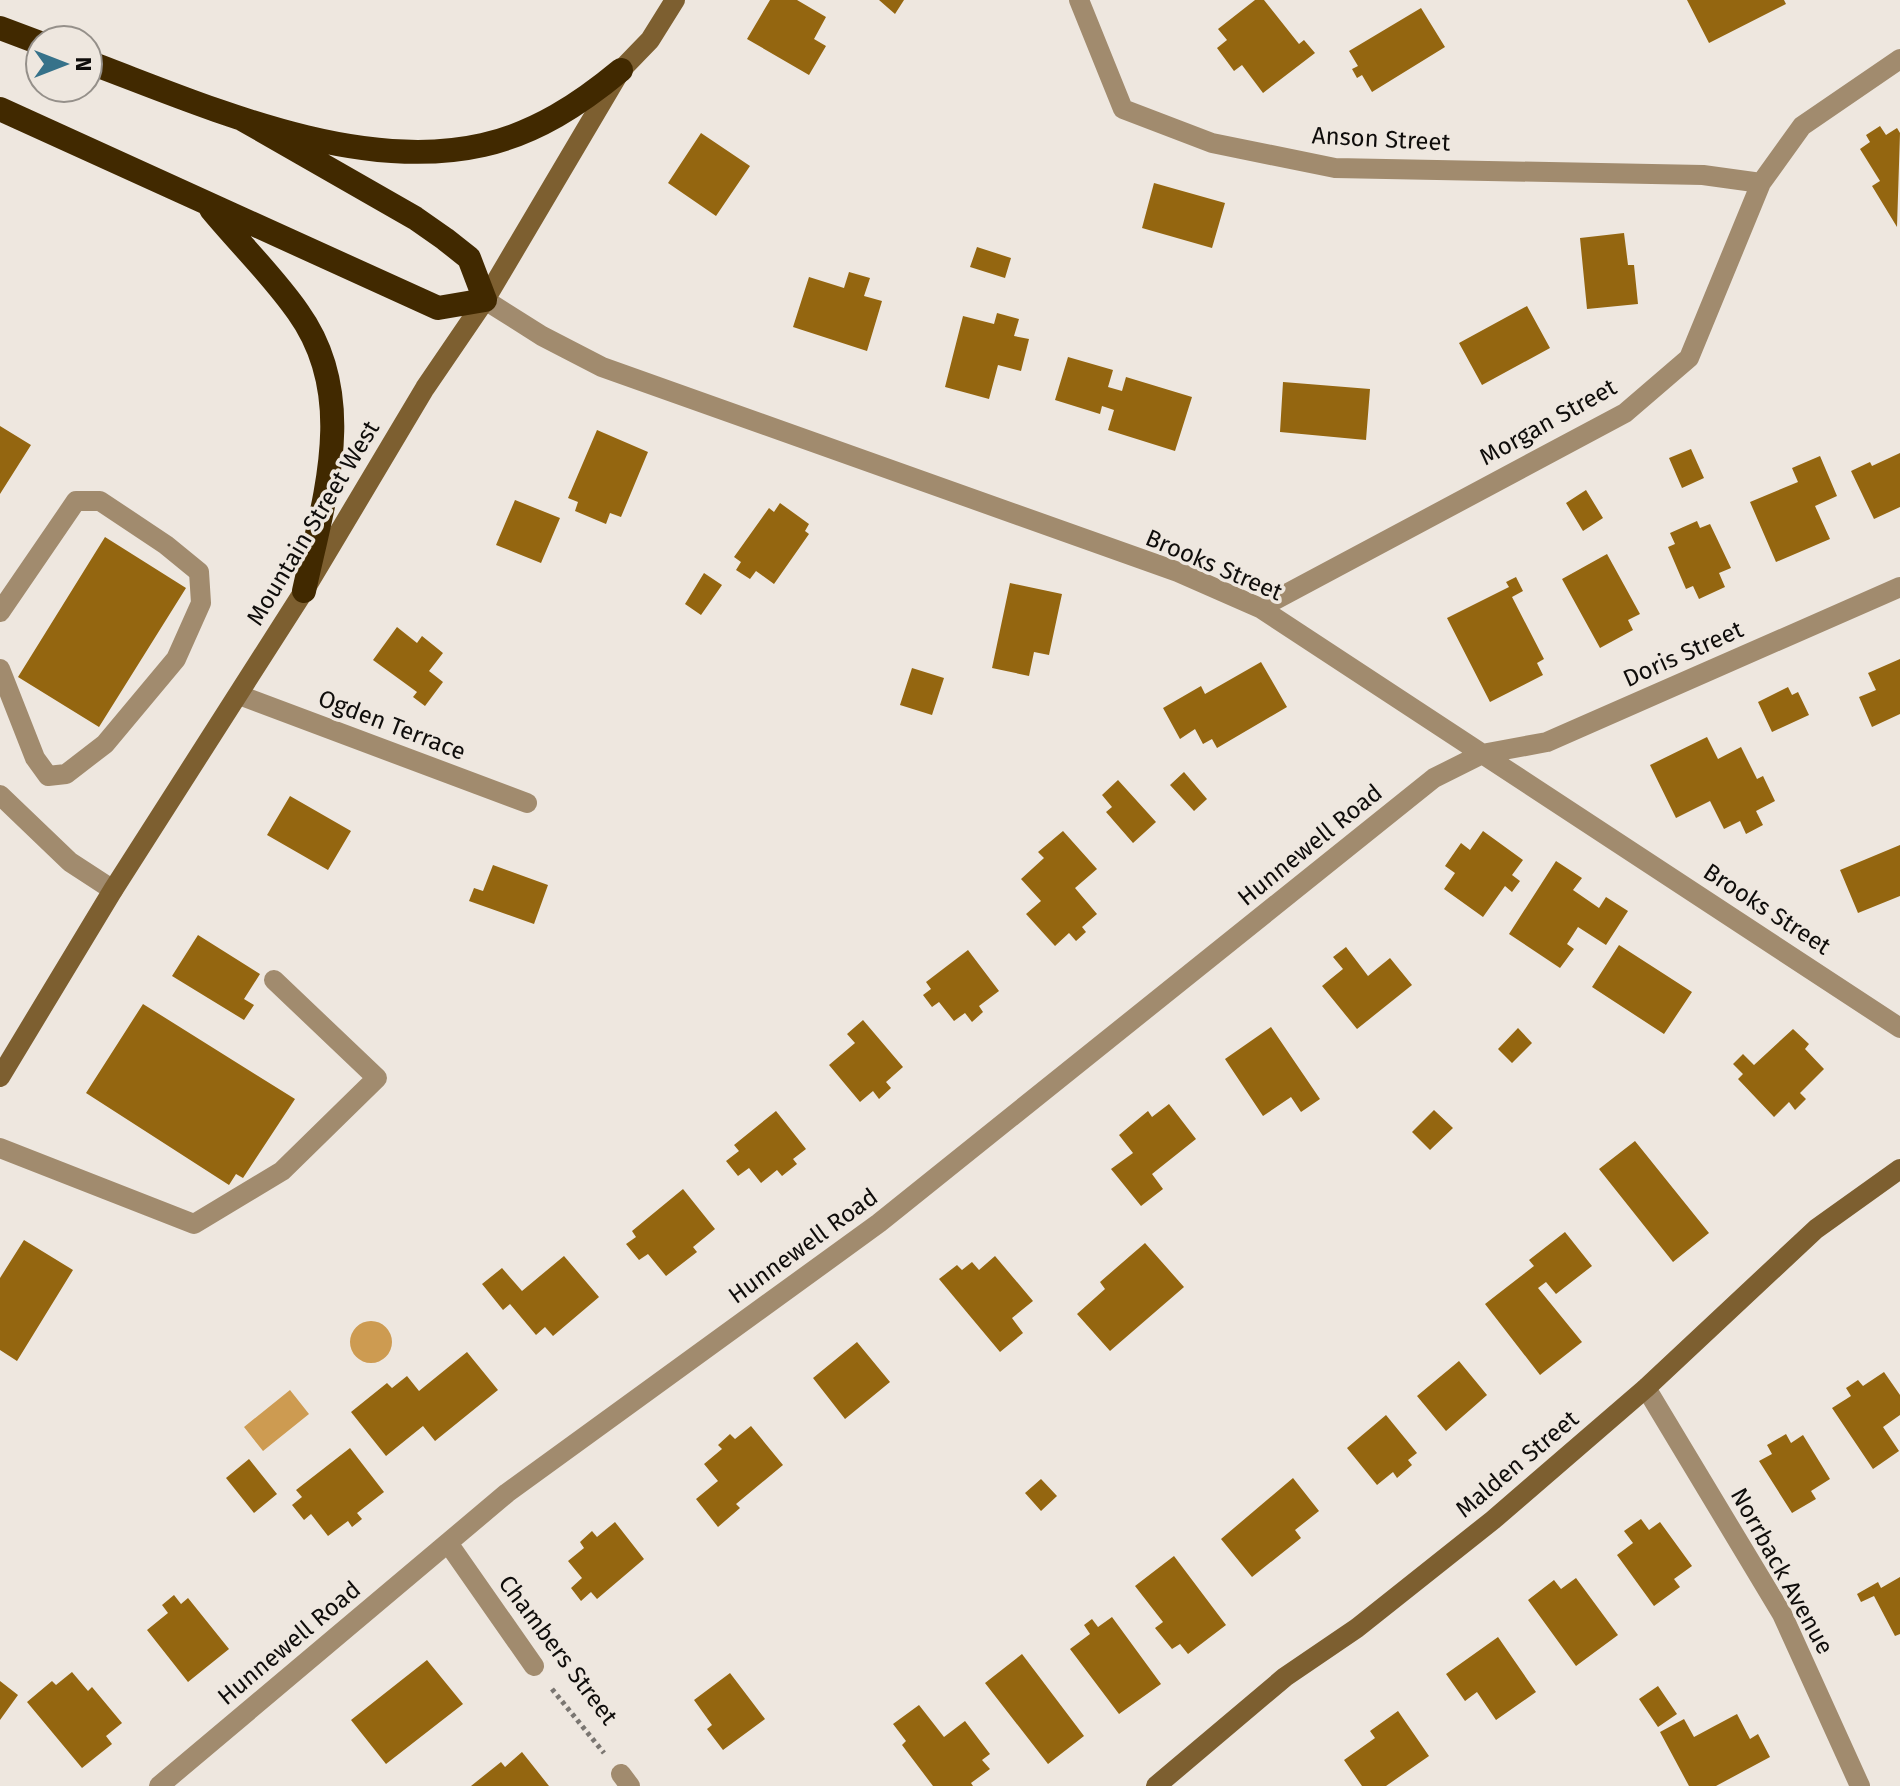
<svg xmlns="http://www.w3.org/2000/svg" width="1900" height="1786" font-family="'Fira Sans',sans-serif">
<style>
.water{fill:#cd9b51}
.building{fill:#946610}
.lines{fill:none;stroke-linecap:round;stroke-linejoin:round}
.path{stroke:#7a7671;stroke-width:5;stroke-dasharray:4 4;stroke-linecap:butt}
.lane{stroke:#a18b6e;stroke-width:20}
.street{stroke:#a18b6e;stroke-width:20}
.secondary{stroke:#7d5f30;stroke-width:20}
.highway{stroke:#412900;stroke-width:24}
.labels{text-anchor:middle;stroke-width:7;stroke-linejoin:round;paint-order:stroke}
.street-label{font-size:24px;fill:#0f0d0b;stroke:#eee7df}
</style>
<rect width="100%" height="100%" fill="#eee7df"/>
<path class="water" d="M350 1342a21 21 0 1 1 42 0a21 21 0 1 1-42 0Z
M290,1390L309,1414L263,1451L244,1427Z"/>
<path class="building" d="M770,0H797L826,17L814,39L826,46L809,75L747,39Z
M879,0H904L895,14Z
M1255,0H1264L1299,44L1304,40L1315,53L1263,93L1242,65L1234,71L1217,48L1227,40L1218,29Z
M1687,0H1784L1786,4L1709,43Z
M1421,8L1445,47L1372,92L1362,75L1357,78L1352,69L1358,66L1349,51Z
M1880,126L1886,135L1897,128L1900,133L1897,227L1872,186L1880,181L1860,149L1870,142L1866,135Z
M701,133L750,166L716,216L668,183Z
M1154,183L1225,203L1212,248L1142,228Z
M1624,233L1628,265H1634L1638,304L1587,309L1580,238Z
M977,247L1011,258L1005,278L970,267Z
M849,272L870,278L864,296L882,301L867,351L793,327L809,277L844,288Z
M1527,306L1550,348L1482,385L1459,343Z
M997,313L1019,319L1014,336L1029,339L1021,371L998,365L989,399L945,387L963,316L994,324Z
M1068,357L1113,370L1108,387L1122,391L1126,377L1192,397L1175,451L1108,430L1114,410L1102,406L1100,414L1055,400Z
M1283,382L1370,389L1366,440L1280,432Z
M0,426L31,445L0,494Z
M597,430L648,452L621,517L610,513L606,524L575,511L578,502L568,498Z
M1691,449L1704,478L1682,488L1669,458Z
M1900,453V507L1874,519L1851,471L1870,462L1872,466Z
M1820,456L1837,496L1815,506L1830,539L1776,562L1750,502L1798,482L1792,468Z
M1586,490L1603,518L1583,531L1566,503Z
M515,500L560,518L541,563L496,545Z
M780,503L809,524L805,531L809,534L774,584L756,571L750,579L736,570L741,562L734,557L769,508L774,512Z
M1697,521L1700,528L1710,524L1731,568L1719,573L1725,587L1699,599L1693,586L1686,589L1668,547L1675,544L1670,533Z
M105,537L186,588L99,727L18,677Z
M1607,554L1640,614L1628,620L1633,630L1600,648L1562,579Z
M704,573L722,585L701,615L685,604Z
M1516,577L1523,591L1512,597L1544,659L1537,663L1543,675L1490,702L1447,618L1509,587L1506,582Z
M1010,583L1062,594L1049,655L1034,652L1029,676L992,668Z
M397,627L417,643L422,636L443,653L429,671L443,682L425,706L413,697L417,692L373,660Z
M1900,659V714L1872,727L1859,697L1876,690L1868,673Z
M1261,662L1287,707L1217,748L1212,739L1203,744L1195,729L1180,739L1163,708L1201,686L1205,694Z
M912,668L944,678L932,715L900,705Z
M1788,687L1792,695L1798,692L1809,715L1772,732L1758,702Z
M1707,737L1718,759L1741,747L1757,779L1763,776L1775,801L1756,811L1763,825L1746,834L1740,821L1724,829L1710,801L1676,818L1650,765Z
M1184,772L1207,799L1194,811L1170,785Z
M1118,780L1156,822L1133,843L1106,812L1112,807L1102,795Z
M290,796L351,831L328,870L267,835Z
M1063,831L1097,869L1075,888L1097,914L1082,927L1086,932L1076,941L1069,933L1055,946L1026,914L1041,901L1021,879L1044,858L1038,852Z
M1483,831L1523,860L1512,875L1520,881L1512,892L1505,886L1483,917L1444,889L1455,873L1445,866L1461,843L1470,850Z
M1900,845V896L1858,913L1840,870Z
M1556,861L1582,878L1573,890L1599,908L1606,897L1628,911L1606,945L1578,927L1567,944L1574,949L1560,968L1509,934Z
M493,865L548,885L534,924L469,901L474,888L483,891Z
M198,935L260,974L244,999L254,1005L244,1020L172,976Z
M1619,945L1692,992L1664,1034L1592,987Z
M1346,947L1368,976L1390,958L1412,985L1357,1029L1322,986L1343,969L1333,957Z
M968,950L999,991L979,1006L983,1012L972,1022L965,1013L954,1021L939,1002L932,1007L923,995L931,989L926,982Z
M143,1004L295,1099L243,1178L236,1174L229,1185L86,1093Z
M863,1020L903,1067L886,1082L891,1088L879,1099L873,1091L860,1102L829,1065L855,1043L847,1034Z
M1271,1027L1320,1099L1301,1112L1291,1097L1263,1116L1225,1059Z
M1518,1028L1532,1043L1512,1063L1498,1049Z
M1793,1029L1809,1044L1805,1049L1824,1069L1800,1093L1806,1099L1795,1110L1789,1102L1774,1117L1738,1079L1743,1074L1733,1064L1743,1054L1754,1065Z
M1169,1104L1196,1139L1152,1174L1163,1189L1141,1206L1111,1169L1133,1153L1119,1135L1148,1111L1152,1117Z
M1434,1110L1453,1128L1430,1150L1412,1132Z
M776,1111L806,1149L793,1159L797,1164L782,1176L777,1170L761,1183L749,1168L738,1176L726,1161L739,1151L734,1145Z
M1635,1141L1709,1233L1673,1262L1599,1169Z
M683,1189L715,1229L693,1247L697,1252L666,1276L648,1254L639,1260L626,1244L636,1237L632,1231Z
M1565,1232L1592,1266L1556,1294L1546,1282L1538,1288L1582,1342L1540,1375L1485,1304L1534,1266L1529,1260Z
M24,1240L73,1270L17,1361L0,1350V1278Z
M1145,1243L1184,1287L1110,1351L1077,1314L1105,1289L1100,1282Z
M564,1256L599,1297L553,1336L545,1327L536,1335L510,1304L503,1310L482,1284L502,1268L522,1291Z
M995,1256L1033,1301L1012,1318L1023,1333L1000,1352L939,1279L957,1265L962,1270L972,1262L979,1270Z
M857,1342L890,1382L845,1419L813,1378Z
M467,1352L498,1390L435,1441L423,1426L386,1456L351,1412L387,1383L392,1388L407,1376L419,1391Z
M1459,1361L1487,1395L1446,1431L1417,1396Z
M1884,1372L1900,1395V1415L1883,1427L1899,1451L1873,1469L1832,1408L1851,1396L1846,1388L1858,1380L1863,1386Z
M1386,1415L1417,1453L1408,1460L1412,1465L1397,1478L1393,1472L1377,1485L1347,1448Z
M751,1426L783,1465L736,1504L740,1508L718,1527L696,1499L718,1481L704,1464L722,1449L718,1445L730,1434L735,1439Z
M1786,1434L1791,1443L1803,1435L1830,1479L1811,1491L1816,1499L1792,1513L1759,1461L1772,1454L1767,1445Z
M350,1448L384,1492L357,1513L362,1519L352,1527L348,1521L328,1536L311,1514L304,1520L292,1505L302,1497L296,1490Z
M249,1459L277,1494L254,1513L226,1478Z
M1293,1478L1319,1511L1295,1530L1301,1538L1252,1577L1221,1539Z
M1041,1479L1057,1496L1041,1511L1025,1493Z
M1641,1519L1649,1530L1660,1522L1692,1566L1674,1579L1680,1587L1654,1606L1617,1555L1633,1543L1624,1531Z
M615,1522L644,1559L597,1599L591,1592L581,1601L571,1588L582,1578L568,1561L584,1548L580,1542L592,1531L597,1537Z
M1174,1556L1226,1625L1188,1654L1180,1644L1172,1649L1155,1628L1163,1622L1135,1586Z
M1900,1577V1634L1895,1636L1874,1596L1861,1602L1857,1594L1878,1582L1881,1588Z
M1576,1578L1618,1635L1576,1666L1528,1600L1554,1580L1561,1589Z
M174,1595L181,1604L188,1598L229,1649L188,1682L147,1630L168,1613L162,1605Z
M1112,1617L1161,1684L1119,1714L1070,1649L1090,1634L1084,1625L1092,1619L1098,1627Z
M1498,1637L1536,1692L1496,1720L1477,1692L1465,1701L1446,1674Z
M1022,1654L1084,1736L1048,1764L985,1683Z
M427,1660L463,1704L386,1764L351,1720Z
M72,1672L88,1691L92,1687L122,1723L106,1736L112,1744L82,1768L27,1702L52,1681L56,1685Z
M730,1673L765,1719L723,1750L707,1729L712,1725L694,1700Z
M0,1681L18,1695L0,1720Z
M1658,1686L1677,1714L1658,1727L1639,1699Z
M919,1705L944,1737L965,1721L990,1754L982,1760L990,1769L971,1783L973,1786H933L902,1745L906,1741L893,1724Z
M1398,1711L1429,1756L1386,1786H1362L1344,1760L1375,1738L1370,1731Z
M1737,1714L1750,1739L1758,1734L1770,1757L1716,1786H1689L1660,1732L1684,1719L1694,1737Z
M522,1752L549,1786H471L501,1762L505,1767Z"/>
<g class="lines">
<path class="path" d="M552,1689L604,1753"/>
<path class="lane" d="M0,612L76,501H100L166,545L199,572L201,603L176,659L105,744L66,774L48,776L35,758L0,669
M0,1148L194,1224L282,1171L377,1078L274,980"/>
<path class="street" d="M1079,0L1123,109L1212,143L1335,168L1703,175L1761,183
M485,300L542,336L602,367L1178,572L1260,608L1900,1028
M1260,608L1625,413L1689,358L1761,183L1802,126L1900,59
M239,695L527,803
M0,795L70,862L113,890
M1646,1388L1782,1614L1860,1786
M448,1543L534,1666
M621,1774L630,1786
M159,1786L507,1493L879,1223L1434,778L1482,754L1547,742L1900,587"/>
<path class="secondary" d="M0,1077L113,890L304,591L425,388L485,300L621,70L650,40L675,0
M1156,1786L1285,1677L1357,1628L1493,1520L1646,1388L1816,1229L1900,1169"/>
<path class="highway" d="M0,28L40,43
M88,62C206,106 355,174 483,145C536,133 580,104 621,70
M0,109L438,308L485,300L469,258L445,239L415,218L242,119
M211,209C239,243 273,276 298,312C359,397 324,498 304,591"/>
</g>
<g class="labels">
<g class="street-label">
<text transform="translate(1381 139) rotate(3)" y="8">Anson Street</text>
<text transform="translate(1548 422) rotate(-29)" y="8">Morgan Street</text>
<text transform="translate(313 523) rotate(-59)" y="8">Mountain Street West</text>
<text transform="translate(1214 565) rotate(23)" y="8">Brooks Street</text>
<text transform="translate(1683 654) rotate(-24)" y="8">Doris Street</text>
<text transform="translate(392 725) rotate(21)" y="8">Ogden Terrace</text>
<text transform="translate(1310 845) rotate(-39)" y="8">Hunnewell Road</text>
<text transform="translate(1767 909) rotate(33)" y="8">Brooks Street</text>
<text transform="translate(803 1246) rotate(-36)" y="8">Hunnewell Road</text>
<text transform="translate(1517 1464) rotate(-40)" y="8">Malden Street</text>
<text transform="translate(1782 1571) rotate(61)" y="8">Norrback Avenue</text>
<text transform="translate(289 1643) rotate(-40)" y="8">Hunnewell Road</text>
<text transform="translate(558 1650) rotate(53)" y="8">Chambers Street</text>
</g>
</g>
<g transform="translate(64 64) rotate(90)"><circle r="38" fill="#eee7df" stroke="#95908a" stroke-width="2"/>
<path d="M0-6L14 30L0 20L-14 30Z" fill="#36728a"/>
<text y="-12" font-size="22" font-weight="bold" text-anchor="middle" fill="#0f0d0b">N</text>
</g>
</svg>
